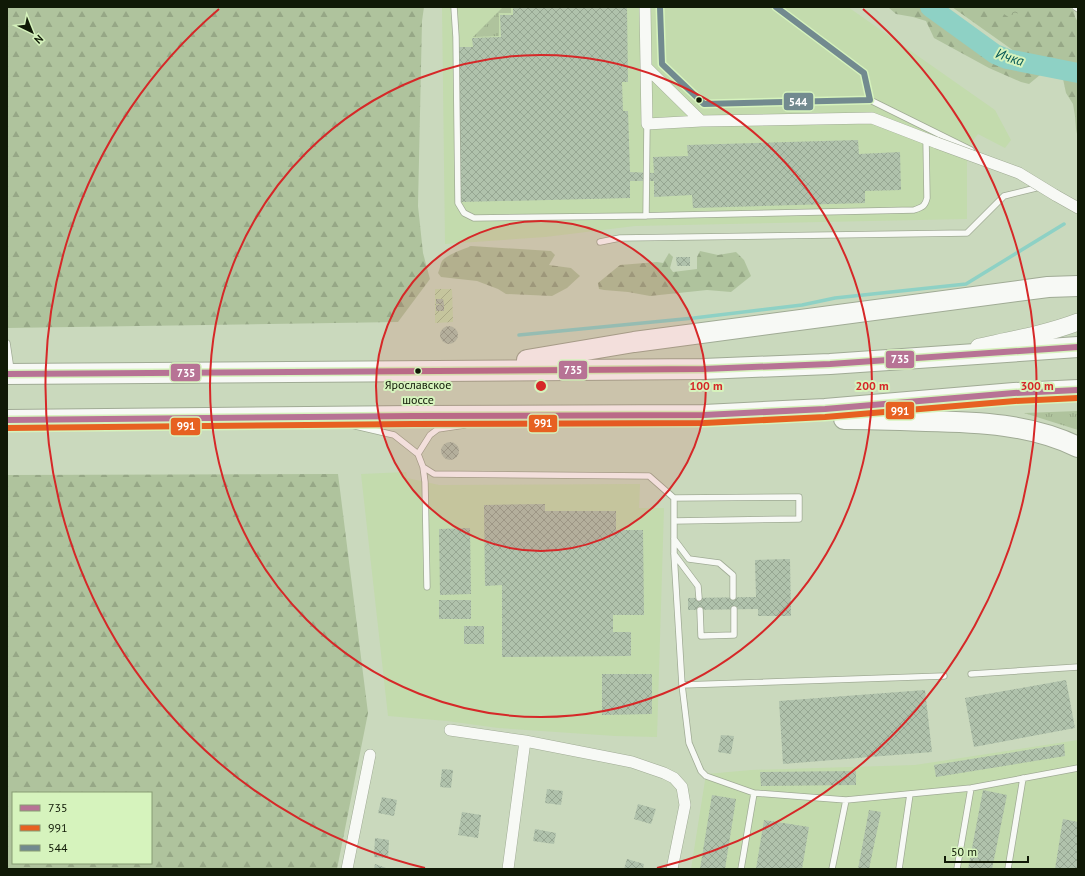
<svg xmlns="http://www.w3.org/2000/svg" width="1085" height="876" font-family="'PT Sans',sans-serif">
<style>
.built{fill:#c3dbad}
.industrial{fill:url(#industrial-furrows)}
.grass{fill:url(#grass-tufts)}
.forest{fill:url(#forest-firs);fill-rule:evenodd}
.park{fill:url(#park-crowns)}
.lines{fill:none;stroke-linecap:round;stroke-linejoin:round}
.stream{stroke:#8ed1c5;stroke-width:3.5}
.river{stroke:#8ed1c5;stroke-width:20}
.building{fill:url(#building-cross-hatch)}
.lane-casing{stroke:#a0ab95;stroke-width:7}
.street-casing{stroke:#a0ab95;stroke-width:12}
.primary-casing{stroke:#a0ab95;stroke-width:18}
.highway-casing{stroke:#a0ab95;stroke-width:22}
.lane{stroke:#f7f9f5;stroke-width:5.5}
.street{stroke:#f7f9f5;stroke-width:11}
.primary{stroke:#f7f9f5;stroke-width:17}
.highway{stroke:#f7f9f5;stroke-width:20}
.street-bridge-casing{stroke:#a0ab95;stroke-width:12;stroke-linecap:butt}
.street-bridge{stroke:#f7f9f5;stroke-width:11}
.bus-1-casing{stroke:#d6f3bd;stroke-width:9}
.bus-2-casing{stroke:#d6f3bd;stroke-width:9}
.bus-3-casing{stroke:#d6f3bd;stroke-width:9}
.bus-1{stroke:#b77395;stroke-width:6}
.bus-2{stroke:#e76121;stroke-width:6}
.bus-3{stroke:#728a8f;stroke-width:6}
.ring{fill:none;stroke:#d62828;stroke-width:2}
.bus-dot{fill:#101906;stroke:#d6f3bd;stroke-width:1.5}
.labels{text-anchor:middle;stroke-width:4;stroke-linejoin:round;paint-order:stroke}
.bus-label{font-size:12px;fill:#101906;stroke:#d6f3bd}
.water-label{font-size:14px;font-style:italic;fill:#065855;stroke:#d6f3bd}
.centre{fill:#d62828;stroke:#d6f3bd;stroke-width:2}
.ring-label{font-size:12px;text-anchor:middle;font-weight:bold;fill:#d62828;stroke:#d6f3bd;stroke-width:4;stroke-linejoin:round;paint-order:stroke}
.line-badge{stroke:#d6f3bd;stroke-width:1.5}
.badge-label{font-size:11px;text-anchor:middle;font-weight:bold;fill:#fff}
</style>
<defs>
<pattern id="industrial-furrows" width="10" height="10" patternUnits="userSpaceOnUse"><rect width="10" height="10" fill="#c3dbad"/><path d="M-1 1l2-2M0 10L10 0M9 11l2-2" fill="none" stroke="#a6bb93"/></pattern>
<pattern id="grass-tufts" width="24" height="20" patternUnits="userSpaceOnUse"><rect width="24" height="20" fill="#afc39d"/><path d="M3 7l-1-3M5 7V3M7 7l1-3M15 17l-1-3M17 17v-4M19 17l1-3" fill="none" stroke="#96a786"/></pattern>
<pattern id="forest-firs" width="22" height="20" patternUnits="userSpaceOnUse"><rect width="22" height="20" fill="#afc39d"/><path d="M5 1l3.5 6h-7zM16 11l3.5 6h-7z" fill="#96a786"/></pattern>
<pattern id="park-crowns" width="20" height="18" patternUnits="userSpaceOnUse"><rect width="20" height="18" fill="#afc39d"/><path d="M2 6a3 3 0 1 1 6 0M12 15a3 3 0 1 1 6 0" fill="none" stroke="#96a786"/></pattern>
<pattern id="building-cross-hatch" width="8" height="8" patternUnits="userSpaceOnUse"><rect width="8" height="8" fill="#b0c2ac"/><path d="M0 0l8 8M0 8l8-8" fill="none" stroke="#96a692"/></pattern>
</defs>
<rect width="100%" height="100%" fill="#cad9bd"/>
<path class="built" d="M442,7H848L995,110L1011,140L1005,148L978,134L967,148V219L635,226L545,237L445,244Z
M406,472L407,478L439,485L640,484L639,508H664L657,737L615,736L498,728L447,721L388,716L361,474Z
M1078,740V869H691L706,774L751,770L915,765Z"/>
<path class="industrial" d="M435,289H452L453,322L435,323Z"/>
<path class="grass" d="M503,7H511V13H499V36L473,37Z
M1078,411V430L1024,413Z"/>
<path class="forest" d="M7,7H424L422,21L418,206L423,253L430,279L398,322L7,328Z
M888,7H921L992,57L1008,64L1078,77V139L1076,129L1075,116L1073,104L1066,93L1063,79L1040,75L1029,84L1021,82L989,68L934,38L926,21L913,17L896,14Z
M952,7H1069L1074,11L1075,17L1078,22V66L1014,51Z
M471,246L551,251L555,255L549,265L571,268L580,276L567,288L552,296L506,294L498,289L477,281L441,277L438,273C440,269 440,264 442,261C446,255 464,249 471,246Z
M700,251L718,255L736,252L744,260L751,276L731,292L707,290L650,296L628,292L604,290L599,289L598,283L620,265L657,262L663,263L669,253L673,257L670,268L673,272L697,269V257Z
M338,474L368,713L337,869H7V475ZM13,793H151V863H13Z"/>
<path class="park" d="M1000,7H1021V8L1013,20L1001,12Z"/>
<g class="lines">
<path class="stream" d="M519,335L694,318L802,305L835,298L966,284L1064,224"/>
<path class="river" d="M930,7L995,54L1007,59L1078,73"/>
</g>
<path class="building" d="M513,7H627L628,82H622L623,111H628L630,172L654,173L653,157L688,156L687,145L858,140L859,154L900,152L901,190L865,191V203L693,208L692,195L654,197V181H630V198L461,202L458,47H473L472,38L501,37L500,15H513Z
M676,257H690V266H677Z
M436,299H443L444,304H436Z
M444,304V311H436V305Z
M440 335a9 9 0 1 1 18 0a9 9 0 1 1-18 0Z
M441 451a9 9 0 1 1 18 0a9 9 0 1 1-18 0Z
M545,504V511H616V530H643L644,615H613V632H631V656L502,657V585L485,586L484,505Z
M470,528L471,594L440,595L439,529Z
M790,559L791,616H758V609L688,610V598L756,597L755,560Z
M439,600H471V619H439Z
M464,626H484V644H464Z
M602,674H652V714L602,715Z
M1066,680L1075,728L974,747L965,698Z
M925,690L932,752L783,764L779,701Z
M721,735L734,736L731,754L718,752Z
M1064,744L1065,756L936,777L934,765Z
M442,769L453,770L451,788L440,787Z
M856,771V785L761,786L760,772Z
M547,789L563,791L561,805L545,803Z
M983,790L1007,795L992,869H968Z
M712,795L736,799L725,869H700Z
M382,797L397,800L394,816L378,813Z
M638,804L656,809L651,824L634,819Z
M869,810L881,812L869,869H858Z
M462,812L481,815L478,838L458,835Z
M1063,819L1078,822V869H1055Z
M764,820L809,827L802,869H756Z
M535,829L556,833L554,844L533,841Z
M375,838L389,840L388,858L374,857Z
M627,859L644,864L643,869H624Z
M375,864L389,869H374Z"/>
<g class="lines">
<defs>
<path id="lane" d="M454,7L456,37L458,203L464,213L474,218L635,216L914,210C923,207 925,206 927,198L926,139
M660,7L662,64L704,104L870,100L971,150
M776,7L864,73L870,100
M1075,7L1078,9
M646,216L647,124
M600,242L620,238L967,233L1004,196L1040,187
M7,343L11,370
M351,425L394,435L418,454L430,435L438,429L465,425
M418,454L423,467L434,474L649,476L674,498L799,497V519L674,521
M423,467L425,482L427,587
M674,498V554L682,685L689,743L701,771L706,776L754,793L846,800L971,788L1078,768
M674,539L689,559L719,563L733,575V597
M674,554L698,586L699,598
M700,610L701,636L734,635V609
M971,674L1078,667
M682,685L944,676
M741,869L754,793
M832,869L846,800
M899,869L910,794
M957,869L971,788
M1008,869L1023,778"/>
<path id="street" d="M645,7L647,124L701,121L872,118L937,143
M646,67L701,121
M1055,195L1078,208
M450,730L525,741L632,762L664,773L674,778L682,787L685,805L672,869
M347,869L370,755
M508,869L525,741"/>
<path id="primary" d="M979,347C1012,340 1046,334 1078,322"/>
<path id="highway" d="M527,360L634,342L1048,287L1078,286
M7,374L703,369L830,364L1078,347
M844,419C871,419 899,420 926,421C978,422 1031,424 1078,447
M7,420L413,416L704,415L825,409L1014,393L1078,390"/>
</defs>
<use href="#lane" class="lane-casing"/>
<use href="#street" class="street-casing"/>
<use href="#primary" class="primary-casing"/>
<use href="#highway" class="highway-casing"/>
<use href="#lane" class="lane"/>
<use href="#street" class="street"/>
<use href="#primary" class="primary"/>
<use href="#highway" class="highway"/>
<defs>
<path id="street-bridge" d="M937,143L1019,173L1055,195"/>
</defs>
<use href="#street-bridge" class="street-bridge-casing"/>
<use href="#street-bridge" class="street-bridge"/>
<defs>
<path id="bus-1" d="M7,374L703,369L830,364L1078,347
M7,420L413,416L704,415L825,409L1014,393L1078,390"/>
<path id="bus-2" d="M7,428L413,424L704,423L825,417L1015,401L1078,398"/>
<path id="bus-3" d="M660,7L662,64L704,104L870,100L864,73L776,7"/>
</defs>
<use href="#bus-1" class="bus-1-casing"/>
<use href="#bus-2" class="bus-2-casing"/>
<use href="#bus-3" class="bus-3-casing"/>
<use href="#bus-1" class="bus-1"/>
<use href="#bus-2" class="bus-2"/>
<use href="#bus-3" class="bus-3"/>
</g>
<circle cx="541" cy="386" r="165" fill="#d62828" fill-opacity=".12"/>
<g class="ring">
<circle cx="541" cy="386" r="165"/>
<circle cx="541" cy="386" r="331"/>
<path d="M425 868A496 496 0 0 1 219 9M863 9A496 496 0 0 1 657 868"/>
</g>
<g class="bus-dot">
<circle cx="699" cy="100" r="3.5"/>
<circle cx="418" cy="371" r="3.5"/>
</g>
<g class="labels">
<g class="bus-label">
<text x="418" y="389">Ярославское<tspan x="418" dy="15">шоссе</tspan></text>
</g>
<g class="water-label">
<text transform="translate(1010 57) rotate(18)" y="5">Ичка</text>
</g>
</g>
<circle cx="541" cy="386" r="6" class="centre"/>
<g class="ring-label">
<text x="706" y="390">100 m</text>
<text x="872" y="390">200 m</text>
<text x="1037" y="390">300 m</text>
</g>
<g class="line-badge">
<rect x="783" y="92" width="31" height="19" rx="4" fill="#728a8f"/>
<rect x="885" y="350" width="30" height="19" rx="4" fill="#b77395"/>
<rect x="558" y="360" width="30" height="20" rx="4" fill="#b77395"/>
<rect x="170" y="363" width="31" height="19" rx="4" fill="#b77395"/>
<rect x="885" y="401" width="30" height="19" rx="4" fill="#e76121"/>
<rect x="528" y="414" width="30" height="19" rx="4" fill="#e76121"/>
<rect x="170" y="417" width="31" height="19" rx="4" fill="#e76121"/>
</g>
<g class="badge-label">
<text x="798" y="106">544</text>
<text x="900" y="363">735</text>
<text x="573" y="374">735</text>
<text x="186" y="377">735</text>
<text x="900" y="415">991</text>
<text x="543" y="427">991</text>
<text x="186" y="430">991</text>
</g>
<rect width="1085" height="876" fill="none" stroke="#101906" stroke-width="16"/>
<rect x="12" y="792" width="140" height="72" fill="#d6f3bd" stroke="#879c74"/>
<rect x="20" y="805" width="20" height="6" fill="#b77395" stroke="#879c74"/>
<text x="48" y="812" font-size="12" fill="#101906">735</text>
<rect x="20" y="825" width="20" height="6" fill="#e76121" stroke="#879c74"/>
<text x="48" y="832" font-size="12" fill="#101906">991</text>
<rect x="20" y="845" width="20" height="6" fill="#728a8f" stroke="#879c74"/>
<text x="48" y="852" font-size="12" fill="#101906">544</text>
<g transform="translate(32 32) rotate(137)" stroke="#d6f3bd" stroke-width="3" paint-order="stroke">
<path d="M0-3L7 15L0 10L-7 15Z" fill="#101906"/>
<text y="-6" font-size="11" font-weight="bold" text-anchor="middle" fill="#101906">N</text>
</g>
<path d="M945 856v6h83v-6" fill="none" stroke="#101906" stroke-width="2"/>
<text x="951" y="856" font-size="12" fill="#101906" stroke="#d6f3bd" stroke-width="3" paint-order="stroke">50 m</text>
</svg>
